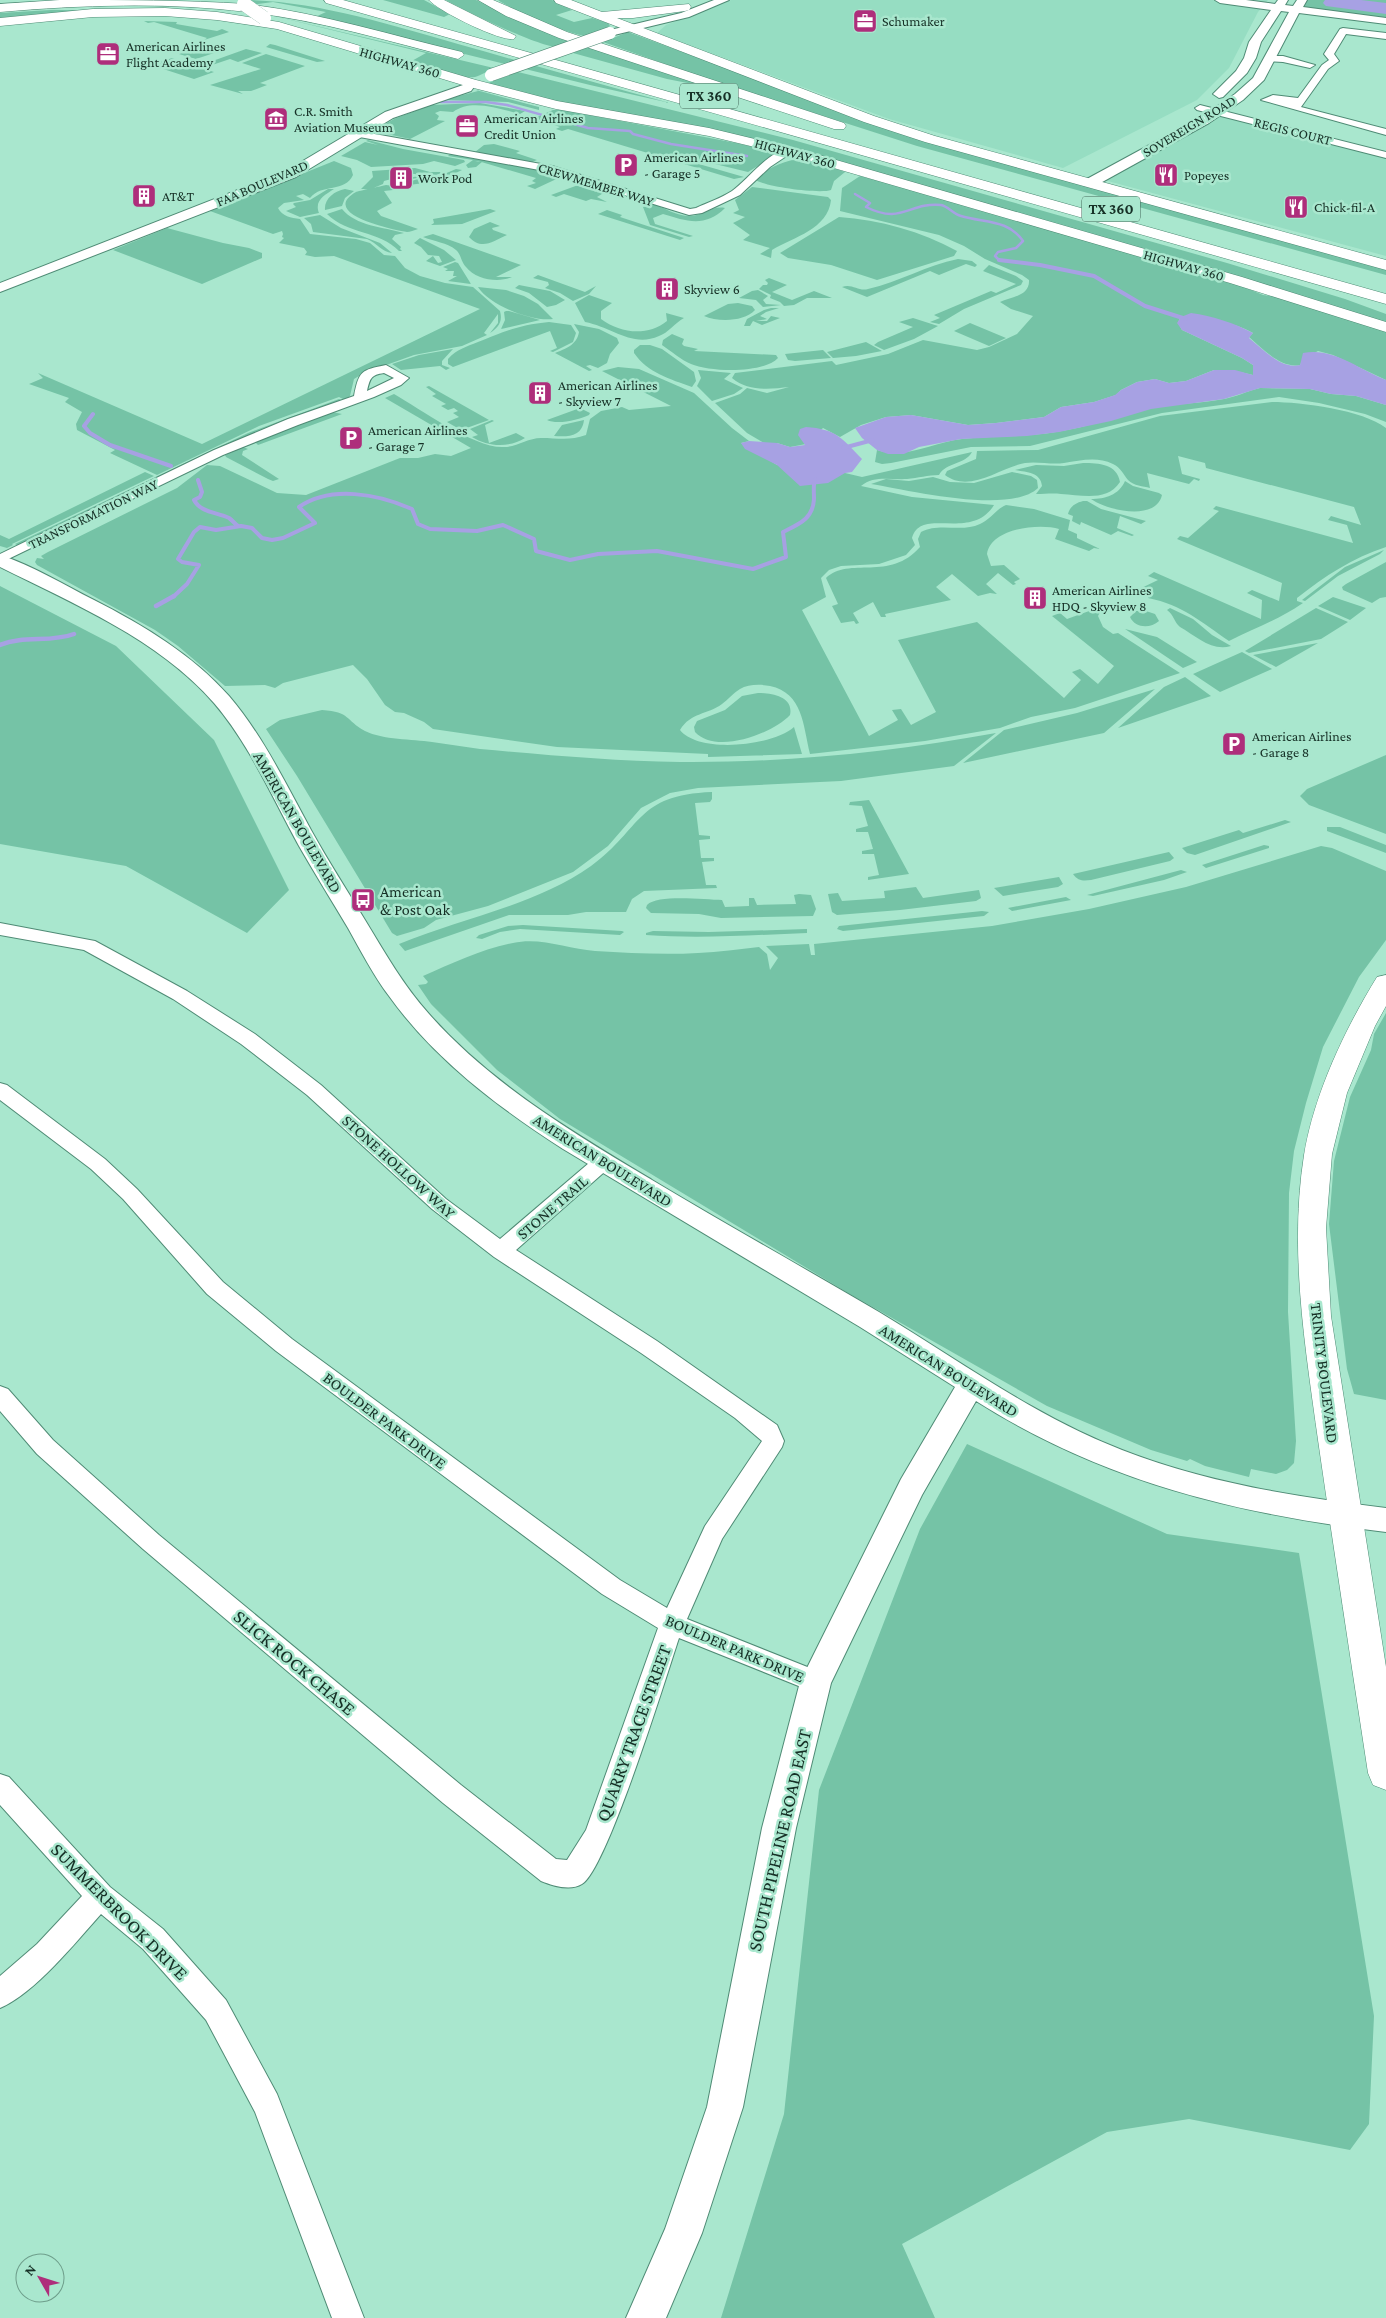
<svg xmlns="http://www.w3.org/2000/svg" width="1386" height="2318" font-family="'Crimson Pro',serif">
<style>
.built{fill:#96ddc2}
.green{fill:#75c3a6}
.water{fill:#a7a1e3}
.lines{fill:none;stroke-linecap:round;stroke-linejoin:round}
.stream-far2{stroke:#a7a1e3;stroke-width:2.5}
.stream-far1{stroke:#a7a1e3;stroke-width:4}
.stream{stroke:#a7a1e3;stroke-width:4.5}
.minor-casing{stroke:#4f8b75;stroke-width:2}
.tertiary-casing{stroke:#4f8b75;stroke-width:2}
.secondary-casing{stroke:#4f8b75;stroke-width:1}
.motorway-casing{stroke:#4f8b75;stroke-width:1}
.minor{fill:#fff;fill-rule:evenodd}
.tertiary{fill:#fff;fill-rule:evenodd}
.secondary{fill:#fff;fill-rule:evenodd}
.motorway{fill:#fff;fill-rule:evenodd}
.tertiary-bridge-casing{stroke:#4f8b75;stroke-width:13;stroke-linecap:butt}
.motorway-bridge-casing{stroke:#4f8b75;stroke-width:14;stroke-linecap:butt}
.tertiary-bridge{stroke:#fff;stroke-width:12}
.motorway-bridge{stroke:#fff;stroke-width:14}
.labels{text-anchor:middle;stroke-width:5;stroke-linejoin:round;paint-order:stroke}
.far-poi-label{font-size:14px;fill:#163026;stroke:#a9e7ce;text-anchor:start}
.far-street-label{font-size:14px;fill:#163026;stroke:#a9e7ce}
.shield{fill:#a9e7ce;stroke:#426758;stroke-width:1}
.shield-label{font-size:15px;font-weight:bold;fill:#163026}
.street-label{font-size:16px;fill:#163026;stroke:#a9e7ce}
.poi-label{font-size:16px;fill:#163026;stroke:#a9e7ce;text-anchor:start}
.near-street-label{font-size:19px;fill:#163026;stroke:#a9e7ce}
</style>
<rect width="100%" height="100%" fill="#a9e7ce"/>
<path class="built" d="M731,0H1268L1258,12L1229,68L1197,100L1063,168L889,119L657,33L666,25Z
M1221,114L1386,157V256L1104,180Z"/>
<path class="green" d="M243,0C312,0 392,25 458,44C529,64 599,84 670,103L590,85L315,17L326,12L273,2L251,5Z
M383,0H424L450,14L444,17Z
M446,0H476L514,19L574,42C569,43 564,46 559,47C543,49 463,10 446,0Z
M498,0H552L572,10L556,15L574,22L592,18L608,23L610,26C605,31 596,35 589,36C576,38 510,9 498,0Z
M1307,0H1386V19L1303,8Z
M51,10H98L0,21V13Z
M266,14L498,69C488,69 481,76 475,77C454,80 429,67 410,62L426,53Z
M144,21L177,22L176,24L217,31L222,29L229,32L204,40L207,38L154,22L148,23Z
M628,32L820,103L1386,268V275L917,146L699,76L603,42Z
M270,44L275,45L325,61L317,62L266,47Z
M206,45L223,50L196,59L179,54Z
M588,47L702,85L703,86L667,79L573,53Z
M246,49L262,53L238,62L230,59L212,65L207,63Z
M266,54L305,66L260,83L267,85L251,91H238L243,94L210,85L261,69L242,63Z
M172,58L177,60L174,61C185,65 197,63 208,67L204,69L214,72L194,79L151,65Z
M518,72L793,140L1227,263L1345,299L1386,314V323L821,157L564,104L485,84Z
M476,90L535,106L539,107V110L508,102L444,100L478,91Z
M480,103L525,111L520,114C500,109 471,98 453,112L440,111L435,113L439,116L437,120L445,121L410,139L373,131L394,119L431,105Z
M553,110H563L736,143L770,151L774,156L748,172L682,156L678,158L744,177L734,179L568,129L562,131L556,129L560,127L537,119V117Z
M368,140L403,149L464,160L465,162L455,166L434,161L423,164L371,167L357,160L341,156L365,142L378,145L366,141Z
M494,144L520,151L516,153L537,160L532,162L475,152L484,145Z
M450,154L565,175L535,189L527,186L536,183L532,181L536,178L478,161H475L482,162L476,167L468,168L466,165L473,160L448,156Z
M798,159L810,160L845,172L834,181L831,190C820,194 765,187 756,180C765,169 783,161 798,159Z
M334,161L351,168L353,175C345,193 322,183 310,198L303,194L296,196L304,200L284,203L278,208C282,216 291,218 300,219L310,234L356,239L370,243L384,255L395,256L405,268L420,276L445,283L473,287L500,311C503,322 498,328 490,333L498,323V314L484,333L487,335L462,346L414,355L364,373L354,379L350,396L345,400L339,397L259,426L157,475L110,453L115,450L77,430L76,424L82,412L65,402L69,398L29,384L43,378L38,373L202,444L480,309L334,256L315,257L305,255L307,252L304,248L279,243L284,238L282,237L283,234L282,231L273,234L210,211Z
M415,168L430,172H443C428,181 409,169 393,175L395,178L384,181L383,184L371,189H361L373,177L372,171Z
M456,169L462,170L439,181L409,185L405,183L428,176L406,180C416,174 426,177 434,177L423,179L435,178Z
M860,176L981,209L1175,267L1197,275L1227,280L1263,295L1284,298L1386,329V380L1333,355L1318,351L1303,359L1300,365C1281,369 1263,349 1249,337L1253,333C1231,320 1206,320 1181,317L1178,322L1182,330L1242,358L1253,365V375L1240,372L1214,370L1186,381L1169,383L1155,379L1137,382L1121,390L1116,395L1094,402L1061,407L1044,417L996,423L968,425L911,415L886,417L861,425L840,437L823,428L806,444L790,447L777,443H764L747,433L715,403L740,394L747,388L767,393L789,387C771,389 748,392 732,378L735,373L832,361L836,365L888,354L923,340L977,350L989,347L1017,334L1033,316L1011,309L1000,302C1011,297 1030,296 1029,280L1022,275L985,259L964,246L939,235L840,211L842,188Z
M581,184L605,192L597,197L607,202L591,199L586,201L564,194L556,197L551,195Z
M386,185L394,186L391,187L393,190L384,191L392,203L377,211L381,216L418,229C414,230 410,232 407,232C394,230 318,214 356,192C358,191 382,186 386,185Z
M752,187L828,197L831,200C828,229 794,237 772,250L771,258L760,254L770,248L743,240L750,235L733,223L745,217L733,213L739,210L735,200Z
M328,189H334C325,195 314,200 319,213L300,217L286,211L296,207L293,204L294,203L310,200Z
M345,189L354,191L345,198L342,206L325,210C324,199 334,191 345,189Z
M652,203C664,208 677,216 690,216C702,216 713,205 725,208C705,228 686,221 663,214L653,218L655,224L693,236L689,237L650,225L643,207Z
M342,209C356,226 383,227 404,233L395,235L392,239L401,247L400,249L402,251H399C380,231 347,234 327,214Z
M490,209L496,211L462,224L431,225L434,223L433,219Z
M607,210L622,215L620,217L684,238L680,240L598,214Z
M320,215L341,228L380,243L392,253C382,252 377,243 367,239L313,232L311,224L304,218Z
M839,217C880,220 921,231 957,251L954,256L877,280L831,265L788,258L780,253Z
M490,222L500,226L492,228L493,230L507,235C493,241 482,251 469,237L474,229Z
M167,228L223,243L249,248L262,253V258L202,284L113,250Z
M433,234L521,265L496,277H512C499,283 476,280 466,267C461,262 461,254 456,250C448,243 433,241 423,237Z
M420,238L444,250L456,260L440,266L426,261L433,256L438,263L442,262L439,256L428,255L421,247L414,243Z
M958,259L972,261L977,265L975,267L966,264L939,275L930,271L867,297L842,287C852,283 859,292 868,289C899,282 927,265 958,259Z
M455,262L458,263L471,284L448,281L457,276H453L454,271H445L448,269L443,267Z
M989,265L1016,276L1023,281L1021,285L964,309L939,324L930,322L940,318L934,315L991,291L996,293L1016,284L983,271Z
M538,275L585,292L596,286L589,294L573,301L560,293L545,288L549,285L548,282L533,278Z
M769,278L787,285L772,292L792,300L814,291L832,298H807L794,305L784,306L780,302L770,298L771,295L759,289L763,285H767L768,283L765,280Z
M519,285L550,291L565,300L556,305L547,307L529,293L515,288Z
M478,287L506,290L524,296L538,304L553,319C532,322 489,305 478,287Z
M758,290L768,296L763,300L766,304L781,305L763,307L756,300L739,298L752,291Z
M589,295L612,303L601,311V319C620,333 647,337 667,321L666,313L684,318C675,323 668,333 659,336C632,348 612,327 585,322L575,303Z
M738,303L752,306L755,310C744,322 718,322 704,316L728,304Z
M771,308H779L766,312L760,316L767,319L756,321H767L771,316L780,318L762,325L753,321L750,326H744L747,319L764,310Z
M506,311H509L540,320L501,329L505,320L504,312Z
M913,318L938,326L914,339L884,350L874,345L878,342L913,327L899,322Z
M549,322L571,325L576,333L573,342L553,352L550,351L557,348L550,331L453,367L448,364V359C457,349 466,347 478,342C505,331 519,325 549,322Z
M970,323L1006,338L989,346L954,331Z
M574,324L599,329L617,338L619,343L610,354L607,363L598,368L590,365L586,366L592,370L589,371L555,353C565,349 577,345 579,332Z
M672,334L684,339L682,344L684,346L698,349L694,351L776,355L778,358C763,374 710,372 691,364C681,360 671,351 662,345L663,340Z
M866,342L882,351L856,356L833,358L827,352Z
M640,345H650L662,349L694,372L696,381L692,387C670,379 648,373 634,353V350Z
M453,349L442,361V365L450,368L446,370L440,366L401,370L392,364L419,355Z
M823,350L831,358L795,361L788,360L785,354Z
M618,367L639,369L694,393L732,428L749,441L741,443L777,465L845,473L862,477L972,452C965,465 946,462 939,475C928,475 918,478 907,479C890,480 874,475 861,486L912,497L994,505C971,542 921,506 912,538L915,545L906,555L879,564L841,566L829,570L821,578L826,597L802,610L869,736L898,720L892,710L901,709L911,725L936,712L898,640L977,622L1064,698L1081,680L1072,672L1080,669L1098,684L1114,666L1052,616L1060,613L1067,619L1103,606L1098,616L1103,627L1113,634L1118,633L1180,673L1075,708L1031,717L1000,728L925,741L810,754C803,725 803,693 770,686C761,684 748,684 740,689C733,693 728,700 722,704C707,715 691,712 680,730C699,754 773,746 794,727L802,754L708,757V754L557,747L433,729L424,722L404,713L395,712L385,705L367,679L353,665L283,683L275,688L265,685L225,686L178,646L155,630L37,565L35,562L37,558L44,559L41,556L48,552L177,488L207,465L220,466L277,493L306,495L400,458H418L435,454L451,456L471,448L385,398L394,394C420,409 476,449 504,447C517,447 528,438 541,438C558,438 570,441 586,435L590,419L601,411L622,407L629,410L671,406L602,371Z
M698,370L731,373L724,379L743,388L734,394L712,401L697,386L701,378Z
M429,386L489,420L461,430L447,422L459,417L453,413L458,411L454,408L448,410L441,406L446,404L432,396L436,394L426,387Z
M1260,388L1310,389L1331,394L1356,396L1386,405V422L1365,414L1319,403L1279,397L1162,413L1030,446L971,447L891,463L882,464L875,462L877,450C903,460 934,442 962,439C993,436 1025,437 1056,432C1089,427 1120,415 1152,408C1175,403 1200,404 1224,399C1236,397 1247,391 1260,388Z
M339,399L343,401L220,447L19,546L15,544L248,433Z
M1272,402C1301,402 1363,410 1386,428V547C1352,558 1325,576 1297,598V601L1303,603C1278,620 1255,628 1229,641C1201,622 1183,605 1148,598L1149,595L1129,594L1158,580L1148,576L1154,572L1261,619L1262,600L1247,593L1252,590L1279,601L1282,583L1177,539L1180,536L1188,538L1219,511L1213,509L1216,506L1353,543L1347,525L1328,520L1331,516L1361,525L1354,507L1206,468L1205,463L1178,456L1182,474L1200,479L1199,481L1194,479L1189,484L1147,473L1150,488C1143,486 1134,486 1128,480C1123,474 1121,468 1113,464C1096,456 1080,461 1064,463C1051,465 1038,461 1025,463C1000,467 970,494 945,475L947,471L976,459L977,451L1038,450L1160,416Z
M580,408L590,413L589,415C579,420 557,425 547,420Z
M332,412L342,414L258,445L256,443V440Z
M492,420L494,421L485,425L489,443L516,433L525,438C509,448 488,447 472,437L478,435L470,429Z
M584,420C582,437 568,437 554,436L562,425Z
M243,447L248,449L243,451L242,455L279,479L273,481L268,479L226,457L225,455Z
M1083,463C1099,463 1117,464 1120,482C1107,502 1082,495 1061,494C1053,493 1045,494 1036,494L1042,486C1041,472 1026,472 1015,470L1036,465L1064,466Z
M145,472L154,476L12,544L13,545L7,548L0,546V535L9,539Z
M1012,472L1031,476L1037,480L1038,488C1010,515 908,490 871,484L886,479L909,481L933,477L950,482L974,483Z
M1125,481L1133,486L1159,493L1162,495C1156,522 1106,510 1091,499C1105,499 1119,495 1125,481Z
M1083,501H1087L1101,509L1146,521L1141,524L1120,516L1117,528L1134,535L1132,536L1118,531L1111,535L1081,522L1080,525L1072,521L1073,516L1068,514C1070,506 1076,503 1083,501Z
M1006,505L1034,509L1070,520L1068,530L1077,534V538L1100,549L1094,548L1089,551L1055,539L1059,529C1040,523 991,528 987,554L991,566L1004,565L1020,579L1014,582L1016,584L1013,585L998,573L986,584L997,594L990,593L978,596L952,574L936,587L951,600L885,614L886,617H881L873,602L853,613L859,623L856,624L854,621L841,623L832,606L838,604L826,578C849,556 890,582 920,547L918,539L921,532C940,522 961,533 980,524C990,520 996,509 1006,505Z
M1384,550L1380,554L1338,576L1305,601L1302,600L1345,567Z
M1386,562V597L1380,598L1372,603L1343,590L1342,587L1346,584Z
M0,586L116,646L214,740L289,890L247,933L126,866L0,844Z
M1333,597L1366,608L1350,620L1318,606Z
M1170,608L1193,619L1212,635L1231,646C1212,652 1196,636 1180,627C1174,622 1174,615 1167,610Z
M1316,608L1348,622L1321,639L1249,653L1245,651Z
M1136,611H1146L1155,614L1159,621C1150,629 1135,628 1130,617Z
M1125,629L1157,637L1197,662L1183,668Z
M1318,643L1276,667L1253,655Z
M1242,652L1272,669L1220,692L1193,674Z
M1185,677L1211,696L1118,728L1164,687Z
M1155,689L1104,733L963,763L1004,730L1077,713Z
M758,693C772,693 794,697 790,715C772,734 716,755 695,732L694,727L697,721L725,710L742,696Z
M322,710C351,712 345,720 365,731C383,740 412,739 432,742C448,744 464,747 480,749C547,755 613,761 680,762C787,763 891,752 996,733L954,766L841,781L698,788L670,793L641,808L608,846L573,872L488,906L436,920L424,928L397,936L392,933L297,776L266,729L280,720Z
M1386,755V834L1309,805L1300,796L1307,789Z
M712,792V799L710,802L695,803L699,835L710,836V839L699,840L701,858H714V861L702,862L706,885H716L717,888L644,891L632,899L626,912H586L568,915H509L405,951L399,944C462,918 534,906 591,866C643,828 635,795 712,792Z
M869,800L909,874L868,880V877L879,875L874,854H862V851L873,849L868,832H856V829L868,826L862,806L849,805L850,802Z
M1285,820L1291,822L1195,855L1187,853L1182,848L1239,830L1243,833Z
M1327,827H1340L1386,845V853L1327,831Z
M1264,845L1269,846V848L1206,868L1202,865Z
M1321,846L1332,848L1386,871V940L1359,977L1323,1047L1306,1103L1294,1151L1289,1193L1288,1312L1296,1441L1294,1463L1287,1470L1276,1474L1251,1469L1249,1477L1205,1466L1190,1459L1187,1461L1151,1450L1047,1406L848,1293L560,1119L497,1070L431,1004L418,985L426,984L428,982L423,976C451,964 482,949 513,943C541,937 568,949 595,951C629,953 664,955 698,953C719,952 739,949 759,947L767,954L770,970L778,958L766,946L809,944L811,955H815L814,944L992,926L1089,909L1186,887Z
M1169,852L1174,858L1170,861L1091,880C1083,881 1078,881 1073,874Z
M1181,870L1187,872L1164,880L1093,896L1087,895Z
M1059,877L1063,884L1058,887L1003,896L994,888Z
M916,887L923,898L979,890L981,898L976,901L900,910L837,915L832,912L828,894L838,893L842,901L885,898L884,891Z
M799,894L811,895L816,909L813,916L721,918L699,914L651,913L646,908L647,905C658,894 705,900 722,900L725,907L749,906V898H754L757,905L796,904L794,895Z
M1066,897L1071,900L1012,911L1008,908Z
M982,911L989,912L984,916L843,931L837,929L839,926Z
M523,925L622,931L624,932L620,935L520,929L500,932L482,939L476,938L479,935L508,926Z
M807,929V933C754,935 700,939 646,935V933L653,931L709,932Z
M1386,1013V1400L1354,1394L1347,1369L1329,1224L1334,1161L1350,1097L1371,1050L1374,1034Z
M967,1444L1167,1534L1299,1553L1374,2016L1369,2124L1350,2150L1189,2119L1107,2132L902,2244L935,2318H721L784,2114L819,1790L920,1529Z"/>
<path class="water" d="M1325,0H1361L1386,3V14L1326,6L1323,3Z
M1191,313C1213,316 1234,323 1253,333L1249,338C1263,349 1281,370 1300,365L1303,353C1333,347 1358,369 1386,380V405L1356,396L1331,394L1310,389L1260,388L1224,399L1151,409L1111,421L1059,432L1027,436L961,439L919,447L904,454H888L877,450L862,438L855,428L886,417L911,415L968,425L996,423L1044,417L1061,407L1094,402L1115,395L1121,390L1137,382L1155,379L1169,383L1186,381L1214,370H1235L1253,375V365L1242,358L1182,330L1177,323L1181,317Z
M806,427C836,429 842,438 862,459L852,472L845,473L828,483L800,486L777,465L745,449L741,443L749,441L777,443L790,447L805,445L798,435L800,429Z"/>
<g class="lines">
<path class="stream-far2" d="M441,102H486L507,105L588,128L630,131L633,134L671,144L747,156
M855,194L870,203L866,207C902,225 909,202 941,205C948,206 953,214 961,216C984,223 1008,219 1023,241L1016,248L998,252L995,256L999,260L1006,261"/>
<path class="stream-far1" d="M999,260L1040,265L1094,276L1145,306L1186,319
M93,414L84,426L90,433L110,445L171,466
M843,448L873,440
M198,480L202,492L200,497L194,500C201,513 217,512 229,518C232,520 235,524 238,526
M173,597L187,584L199,565L182,562L178,559L194,532L200,527L216,530L241,526L252,528L262,538L272,540L283,538L315,523L299,507C331,485 378,494 412,509L418,524L430,529L477,531L503,525L534,539L536,551L570,560L598,554L657,551L753,569L786,557L783,532C799,524 813,519 814,499C814,492 813,485 815,479"/>
<path class="stream" d="M156,606L174,596
M0,645C24,635 50,643 74,634"/>
<defs>
<path id="minor" d="M1343,28L1386,33V39L1346,34L1334,54L1339,61L1328,69L1301,107L1386,129V135L1261,100L1273,95L1298,98L1322,65L1329,60L1324,54L1340,29Z
M1269,56H1283L1315,65L1310,68L1283,62L1266,61L1264,59Z
M1200,105L1386,152V158L1197,110L1195,108Z
M358,131L552,166L690,209L696,208C707,203 721,198 732,191C747,181 773,145 793,149L794,151L770,167L740,195L702,213L689,215L550,172L354,136V132Z
M386,365L409,378L401,385L374,397L298,425L223,455L0,563V554L214,450L288,419L354,396C359,371 361,370 386,365ZM384,373L394,378L367,391C370,378 371,375 384,373Z
M0,923L95,941L187,991L255,1034L321,1085L446,1199L500,1239L596,1157L603,1155L610,1157L613,1162L610,1167L516,1250L657,1341L777,1425L784,1441L782,1447L722,1539L687,1619L825,1674L829,1682L825,1690L816,1693L679,1638C666,1677 607,1869 582,1884C571,1891 553,1886 541,1881L443,1803L143,1549L37,1454L0,1411V1386L8,1389L53,1440L159,1535L461,1785L556,1859L567,1860L586,1830L658,1628L602,1594L276,1351L207,1294L123,1199L91,1169L0,1100V1083L7,1085L105,1159L137,1189L223,1282L292,1339L620,1580L667,1608L705,1526L762,1441L735,1418L641,1353L494,1257L432,1209L307,1095L241,1044L173,999L84,950L0,935Z
M0,1774L9,1777L110,1887L163,1929L226,2000L277,2094L364,2318H332L255,2112L206,2020L143,1949L101,1914C76,1942 34,1994 0,2008V1976L37,1944L82,1896L0,1805Z"/>
<path id="tertiary" d="M714,0H729L689,17L610,36L604,33L606,31L681,13Z
M1215,0H1246L1275,4L1278,0H1288L1285,5L1293,6L1297,0H1307L1303,7L1386,18V24L1299,13L1264,80L1243,100L1209,123L1095,186H1085L1083,183L1085,180L1201,117L1235,94L1253,78L1289,12L1281,11L1261,42L1256,58L1247,73L1223,97L1219,98L1213,94L1236,71L1244,58L1249,42L1271,10L1220,3Z
M471,79L477,83L471,91L393,118L296,177L0,292V283L286,171L385,112L463,85L467,80Z
M0,555C32,565 64,585 94,600C143,625 193,655 229,696C263,736 286,784 311,830C328,861 347,890 365,920C385,953 403,985 429,1014C491,1084 572,1132 652,1180C727,1225 804,1268 879,1312C959,1360 1034,1416 1122,1450C1206,1483 1297,1497 1386,1508V1532C1237,1514 1104,1482 976,1401L922,1495L831,1683L796,1828L743,2107L702,2233L666,2318H626L665,2229L707,2107L762,1828L800,1682L901,1479L955,1387L860,1327L563,1149C498,1107 435,1060 389,996C373,975 361,951 348,928C332,901 315,874 299,846C272,797 250,745 214,703C158,639 74,604 0,567Z"/>
<path id="secondary" d="M554,0H571L602,12L689,4L691,7L689,10L685,11L633,18H617L874,116L935,136L1386,260V270L925,142L864,122L556,3Z
M165,8L217,12L279,22L476,80L557,101L709,128L805,151L1242,277L1386,322V332L1230,283L796,157L709,136L556,109L466,86L277,29L217,20L165,16L93,17L0,26V18L93,9Z
M1386,975V1006L1375,1026L1347,1093L1332,1154L1326,1228L1331,1316L1386,1667V1790L1373,1785L1368,1773C1351,1662 1334,1551 1318,1440C1305,1346 1289,1250 1304,1155C1314,1094 1345,1029 1377,977Z"/>
<path id="motorway" d="M60,0C122,0 185,0 247,4C320,13 391,35 462,52L464,55L458,59C388,41 318,20 247,12C165,2 82,5 0,12V4Z
M324,0H343L1386,294V304L326,3Z
M429,0H444L516,36L514,39C501,42 438,11 429,0Z
M478,0H493L567,32L844,123L846,126L844,129H834L559,38L506,16Z"/>
</defs>
<use href="#minor" class="minor-casing"/>
<use href="#tertiary" class="tertiary-casing"/>
<use href="#secondary" class="secondary-casing"/>
<use href="#motorway" class="motorway-casing"/>
<use href="#minor" class="minor"/>
<use href="#tertiary" class="tertiary"/>
<use href="#secondary" class="secondary"/>
<use href="#motorway" class="motorway"/>
<defs>
<path id="tertiary-bridge" d="M491,75L610,33"/>
<path id="motorway-bridge" d="M244,4L264,18"/>
</defs>
<use href="#tertiary-bridge" class="tertiary-bridge-casing"/>
<use href="#motorway-bridge" class="motorway-bridge-casing"/>
<use href="#tertiary-bridge" class="tertiary-bridge"/>
<use href="#motorway-bridge" class="motorway-bridge"/>
</g>
<defs>
<symbol id="office-square" viewBox="-11 -11 22 22"><rect x="-9" y="-9" width="18" height="18" rx="4" fill="#ae2e7b" stroke="#a9e7ce"/><path d="M-6-3h4V-5.5h4V-3h4V5H-6ZM-1-4.5V-3h2v-1.5ZM-6 0V1H6V0Z" fill="#fff"/></symbol>
<symbol id="museum-square" viewBox="-11 -11 22 22"><rect x="-9" y="-9" width="18" height="18" rx="4" fill="#ae2e7b" stroke="#a9e7ce"/><path d="M0-6L6-3V-2H-6V-3ZM-5-1h2V3h-2ZM-1-1h2V3h-2ZM3-1h2V3H3ZM-6 4H6V6H-6Z" fill="#fff"/></symbol>
<symbol id="parking-square" viewBox="-11 -11 22 22"><rect x="-9" y="-9" width="18" height="18" rx="4" fill="#ae2e7b" stroke="#a9e7ce"/><path d="M-3.5-5.5H1a3.5 3.5 0 0 1 0 7H-1V5.5H-3.5ZM-1-3.4V-.6H.8a1.4 1.4 0 0 0 0-2.8Z" fill="#fff"/></symbol>
<symbol id="restaurant-square" viewBox="-11 -11 22 22"><rect x="-9" y="-9" width="18" height="18" rx="4" fill="#ae2e7b" stroke="#a9e7ce"/><path d="M-5-6h1v4h1v-4h1v4h1v-4h1v5L-1.5 .5V6h-2V.5L-5-1ZM5-6V6H3V1.5H1.5Q1.5-4 5-6Z" fill="#fff"/></symbol>
<symbol id="building-square" viewBox="-11 -11 22 22"><rect x="-9" y="-9" width="18" height="18" rx="4" fill="#ae2e7b" stroke="#a9e7ce"/><path d="M-4-6H4V6H1V3H-1V6H-4ZM-2.5-4.3h1.7v1.8h-1.7ZM.8-4.3h1.7v1.8H.8ZM-2.5-1h1.7V.8h-1.7ZM.8-1h1.7V.8H.8Z" fill="#fff"/></symbol>
<symbol id="bus-square" viewBox="-11 -11 22 22"><rect x="-9" y="-9" width="18" height="18" rx="4" fill="#ae2e7b" stroke="#a9e7ce"/><path d="M-5-6H5V4H4V6H2V4H-2V6H-4V4H-5ZM-3.5-4V0h7V-4ZM-3.5 1.2v1.5H-2V1.2ZM2 1.2v1.5H3.5V1.2Z" fill="#fff"/></symbol>
</defs>
<g fill-rule="evenodd">
<use href="#office-square" x="851" y="7" width="28" height="28"/>
<use href="#office-square" x="94" y="40" width="28" height="28"/>
<use href="#museum-square" x="262" y="105" width="28" height="28"/>
<use href="#office-square" x="453" y="112" width="28" height="28"/>
<use href="#parking-square" x="612" y="151" width="28" height="28"/>
<use href="#restaurant-square" x="1152" y="161" width="28" height="28"/>
<use href="#building-square" x="387" y="164" width="28" height="28"/>
<use href="#building-square" x="130" y="182" width="28" height="28"/>
<use href="#restaurant-square" x="1282" y="193" width="28" height="28"/>
<use href="#building-square" x="653" y="275" width="28" height="28"/>
<use href="#building-square" x="526" y="379" width="28" height="28"/>
<use href="#parking-square" x="337" y="424" width="28" height="28"/>
<use href="#building-square" x="1021" y="584" width="28" height="28"/>
<use href="#parking-square" x="1220" y="730" width="28" height="28"/>
<use href="#bus-square" x="349" y="886" width="28" height="28"/>
</g>
<g class="labels">
<g class="far-poi-label">
<text x="882" y="26">Schumaker</text>
<text x="126" y="51">American Airlines<tspan x="126" dy="16">Flight Academy</tspan></text>
<text x="294" y="116">C.R. Smith<tspan x="294" dy="16">Aviation Museum</tspan></text>
<text x="484" y="123">American Airlines<tspan x="484" dy="16">Credit Union</tspan></text>
<text x="644" y="162">American Airlines<tspan x="644" dy="16">- Garage 5</tspan></text>
<text x="1184" y="180">Popeyes</text>
<text x="418" y="183">Work Pod</text>
<text x="162" y="201">AT&amp;T</text>
<text x="1314" y="212">Chick-fil-A</text>
<text x="684" y="294">Skyview 6</text>
<text x="558" y="390">American Airlines<tspan x="558" dy="16">- Skyview 7</tspan></text>
<text x="368" y="435">American Airlines<tspan x="368" dy="16">- Garage 7</tspan></text>
<text x="1052" y="595">American Airlines<tspan x="1052" dy="16">HDQ - Skyview 8</tspan></text>
<text x="1252" y="741">American Airlines<tspan x="1252" dy="16">- Garage 8</tspan></text>
</g>
<g class="far-street-label">
<text transform="translate(400 62) rotate(16)" y="5">HIGHWAY 360</text>
<text transform="translate(1189 126) rotate(-31)" y="5">SOVEREIGN ROAD</text>
<text transform="translate(1293 131) rotate(14)" y="5">REGIS COURT</text>
<text transform="translate(795 153) rotate(15)" y="5">HIGHWAY 360</text>
<text transform="translate(262 183) rotate(-23)" y="5">FAA BOULEVARD</text>
<text transform="translate(596 184) rotate(17)" y="5">CREWMEMBER WAY</text>
<text transform="translate(1184 265) rotate(16)" y="5">HIGHWAY 360</text>
<text transform="translate(93 514) rotate(-26)" y="5">TRANSFORMATION WAY</text>
</g>
<g class="shield">
<rect x="680" y="83.5" width="58" height="25" rx="4"/>
<rect x="1082" y="196.5" width="58" height="25" rx="4"/>
</g>
<g class="shield-label">
<text x="709" y="101">TX 360</text>
<text x="1111" y="214">TX 360</text>
</g>
<g class="street-label">
<text transform="translate(298 822) rotate(60)" y="6">AMERICAN BOULEVARD</text>
<text transform="translate(603 1160) rotate(32)" y="6">AMERICAN BOULEVARD</text>
<text transform="translate(399 1166) rotate(42)" y="6">STONE HOLLOW WAY</text>
<text transform="translate(552 1207) rotate(-41)" y="6">STONE TRAIL</text>
<text transform="translate(949 1370) rotate(32)" y="6">AMERICAN BOULEVARD</text>
<text transform="translate(1325 1373) rotate(83)" y="6">TRINITY BOULEVARD</text>
<text transform="translate(385 1420) rotate(37)" y="6">BOULDER PARK DRIVE</text>
<text transform="translate(735 1648) rotate(23)" y="6">BOULDER PARK DRIVE</text>
</g>
<g class="poi-label">
<text x="380" y="897">American<tspan x="380" dy="18">&amp; Post Oak</tspan></text>
</g>
<g class="near-street-label">
<text transform="translate(295 1662) rotate(40)" y="7">SLICK ROCK CHASE</text>
<text transform="translate(633 1733) rotate(-70)" y="7">QUARRY TRACE STREET</text>
<text transform="translate(779 1840) rotate(-77)" y="7">SOUTH PIPELINE ROAD EAST</text>
<text transform="translate(120 1911) rotate(45)" y="7">SUMMERBROOK DRIVE</text>
</g>
</g>
<g transform="translate(40 2278) rotate(309)"><circle r="24" fill="#a9e7ce" stroke="#6e9e8b"/>
<path d="M0-4L9 19L0 12L-9 19Z" fill="#ae2e7b"/>
<text y="-8" font-size="14" font-weight="bold" text-anchor="middle" fill="#163026">N</text>
</g>
</svg>
